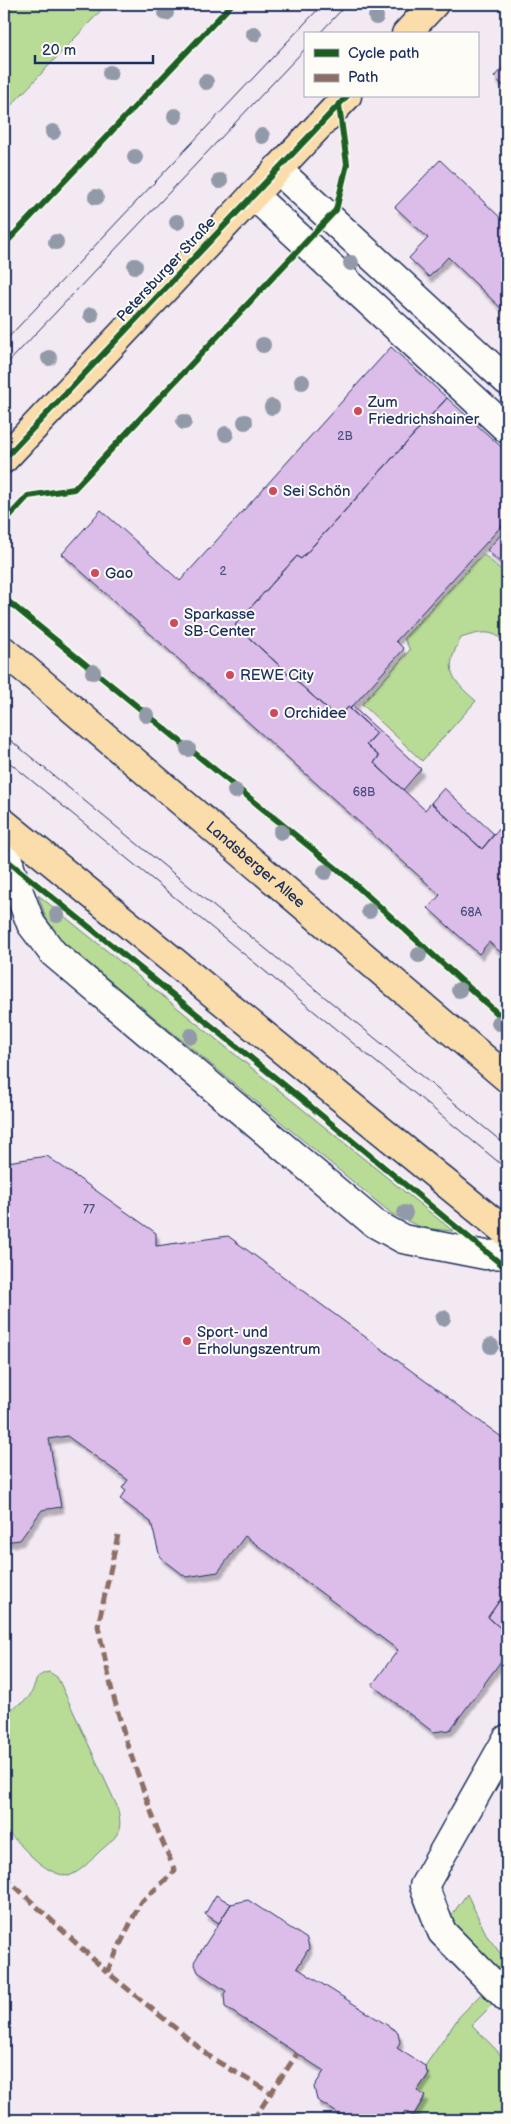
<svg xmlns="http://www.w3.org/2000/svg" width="511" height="2124" font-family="'Balsamiq Sans',sans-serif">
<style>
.green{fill:#b8dc96;stroke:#6a867a}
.building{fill:#dcbce9;stroke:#1b2f5e;filter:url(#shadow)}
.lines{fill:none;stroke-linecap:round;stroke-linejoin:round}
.minor-casing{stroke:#1b2f5e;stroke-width:31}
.major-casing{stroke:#1b2f5e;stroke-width:31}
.minor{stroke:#fdfcf7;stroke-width:28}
.major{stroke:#faddab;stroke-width:28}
.tram{stroke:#1b2f5e;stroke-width:1}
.quiet{stroke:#8d6e63;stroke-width:5;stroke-dasharray:10 5;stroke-linecap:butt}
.cycleway-casing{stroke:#fdfcf7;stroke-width:9}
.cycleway{stroke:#1b5e20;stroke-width:6}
.tree{fill:#929aa9}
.poi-dot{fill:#d1495b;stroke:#fdfcf7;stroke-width:2}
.labels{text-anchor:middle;stroke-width:4;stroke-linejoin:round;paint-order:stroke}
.number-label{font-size:12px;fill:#4b5281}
.street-label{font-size:15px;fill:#1b2f5e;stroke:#fdfcf7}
.poi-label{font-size:15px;fill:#1b2f5e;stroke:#fdfcf7;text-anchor:start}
</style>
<defs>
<filter id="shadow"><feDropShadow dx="3" dy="5.5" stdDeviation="1" flood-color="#0004"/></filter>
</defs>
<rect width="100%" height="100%" fill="#f3e9f3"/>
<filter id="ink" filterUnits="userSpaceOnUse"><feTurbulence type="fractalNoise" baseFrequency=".02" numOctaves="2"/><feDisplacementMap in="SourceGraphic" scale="10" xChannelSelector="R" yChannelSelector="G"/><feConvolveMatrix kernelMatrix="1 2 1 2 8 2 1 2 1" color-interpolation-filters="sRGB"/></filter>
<g filter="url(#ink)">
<path class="green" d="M4,4H107L4,113Z
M483,554L507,575V648C497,627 479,632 461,638C443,670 451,679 476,701L422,761L362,704L410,650L404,638Z
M38,895L453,1231L423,1228L392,1214L62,941L46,918Z
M49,1672L57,1677L61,1685L117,1806C124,1833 118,1835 99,1852C88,1863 84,1869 69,1876C41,1874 23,1845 4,1829V1712C11,1708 22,1704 28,1698C37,1687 32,1675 49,1672Z
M467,1894L487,1936L507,1962V1979L455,1925L451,1916Z
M483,1992L495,2002L472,2025L507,2061V2120H420L413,2116L425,2097L417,2091L428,2075L425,2066L459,2017Z"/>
<path class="building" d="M507,62V89L494,77Z
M440,160L507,224V314L448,257L429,277L409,258L428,238L395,207Z
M391,347L447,398L301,559L297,556L235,625L338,719L348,707L377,733L366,745L379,756L374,763L425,810L431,803L482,849L507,820V958L489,942L479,954L428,908L440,895L62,554L101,510L180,581Z
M447,398L507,452V520L396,641L404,649L350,709L348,707L338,719L235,625L297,556L301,559Z
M507,528V569L487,550Z
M352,706L421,769L403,790L374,763L379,756L366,745L377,733L350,709Z
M444,788L494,834L482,849L431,803Z
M4,1138L7,1162L47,1156L156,1233V1246L228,1236L507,1441V1590L488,1617L507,1634V1653L450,1730L433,1732L372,1685L398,1650L245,1536L218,1572L186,1577L160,1557L151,1522L120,1499L126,1491L122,1488L128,1480L67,1436L49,1439L61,1507L42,1510L20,1540L4,1542Z
M507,1590V1634L488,1617Z
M216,1895L231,1904L219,1923L205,1914Z
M248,1900L307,1939L309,1948L297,1968L398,2032L400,2042L397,2048L425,2066L428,2075L417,2091L425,2096L413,2116L405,2111L399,2120H348L317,2100L314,2087L324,2071L225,2007L224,1994L226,1991L198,1972L194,1962L231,1904Z"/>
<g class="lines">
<defs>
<path id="minor" d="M277,169L507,381
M253,195L507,429
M4,829L10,868L31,924L53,953L374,1223L403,1239L485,1255L507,1254
M507,1739L424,1886L442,1932L507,1998"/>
<g id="major">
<path d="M406,34L434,4"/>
<path d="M4,459L347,96"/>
<path id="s1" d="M4,651L507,1078"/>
<path d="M4,823L507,1233"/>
</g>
</defs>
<use href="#minor" class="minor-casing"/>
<use href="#major" class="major-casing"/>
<use href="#minor" class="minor"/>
<use href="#major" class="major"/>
<path class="tram" d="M319,34L347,4
M4,342L323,4
M4,367L305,49
M4,735L507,1146
M4,758L507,1169"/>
<path class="quiet" d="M118,1535L98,1626L112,1691L126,1741L158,1831L175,1871L140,1903L107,1972L213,2059L271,2093
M4,1876L107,1972
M253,2120L297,2054"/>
<defs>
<path id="cycleway" d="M4,245L232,4
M4,459L347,96
M4,522L28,496L74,489L336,210L347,164L339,105
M4,598L348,878L507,1022
M4,858L304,1101L507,1269"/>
</defs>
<use href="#cycleway" class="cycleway-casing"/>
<use href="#cycleway" class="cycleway"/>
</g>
<g class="tree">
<circle cx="166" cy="13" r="8"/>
<circle cx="376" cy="17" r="8"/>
<circle cx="254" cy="34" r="8"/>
<circle cx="110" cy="73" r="8"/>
<circle cx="206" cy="82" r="8"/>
<circle cx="175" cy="116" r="8"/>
<circle cx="53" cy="132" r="8"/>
<circle cx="262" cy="136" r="8"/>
<circle cx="135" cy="157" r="8"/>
<circle cx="220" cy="181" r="8"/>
<circle cx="96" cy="197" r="8"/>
<circle cx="177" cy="222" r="8"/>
<circle cx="56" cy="242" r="8"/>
<circle cx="351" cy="263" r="8"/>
<circle cx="135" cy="266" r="8"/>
<circle cx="91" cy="315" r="8"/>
<circle cx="263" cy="345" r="8"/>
<circle cx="49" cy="358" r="8"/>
<circle cx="302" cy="382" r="8"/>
<circle cx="272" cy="407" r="8"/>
<circle cx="184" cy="422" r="8"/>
<circle cx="245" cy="422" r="8"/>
<circle cx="226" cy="434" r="8"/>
<circle cx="93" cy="672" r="8"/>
<circle cx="146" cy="715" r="8"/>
<circle cx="188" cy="749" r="8"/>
<circle cx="235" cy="791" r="8"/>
<circle cx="281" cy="832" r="8"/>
<circle cx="325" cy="872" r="8"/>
<circle cx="369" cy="911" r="8"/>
<circle cx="57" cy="915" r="8"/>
<circle cx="419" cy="955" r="8"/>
<circle cx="459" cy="990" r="8"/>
<circle cx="499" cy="1023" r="8"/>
<circle cx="191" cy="1036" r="8"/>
<circle cx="405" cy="1213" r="8"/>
<circle cx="443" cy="1318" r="8"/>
<circle cx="491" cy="1346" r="8"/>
</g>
</g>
<g class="poi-dot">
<circle cx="358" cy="411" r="5"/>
<circle cx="273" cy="491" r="5"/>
<circle cx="95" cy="573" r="5"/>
<circle cx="174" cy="623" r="5"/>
<circle cx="230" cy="675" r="5"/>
<circle cx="274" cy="713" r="5"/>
<circle cx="187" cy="1341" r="5"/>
</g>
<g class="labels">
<g class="number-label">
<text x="345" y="440">2B</text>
<text x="223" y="575">2</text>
<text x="364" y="796">68B</text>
<text x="471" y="916">68A</text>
<text x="89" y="1213">77</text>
</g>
<g class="street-label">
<text transform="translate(166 269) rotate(-47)" y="5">Petersburger Straße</text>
<text dy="5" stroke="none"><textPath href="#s1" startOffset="330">Landsberger Allee</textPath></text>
</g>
<g class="poi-label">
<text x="368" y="407">Zum<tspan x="368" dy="17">Friedrichshainer</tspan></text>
<text x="283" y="496">Sei Schön</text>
<text x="105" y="578">Gao</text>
<text x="184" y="619">Sparkasse<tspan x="184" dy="17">SB-Center</tspan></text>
<text x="240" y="680">REWE City</text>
<text x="284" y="718">Orchidee</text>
<text x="197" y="1337">Sport- und<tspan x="197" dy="17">Erholungszentrum</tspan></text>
</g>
</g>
<rect width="511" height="2124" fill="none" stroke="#fdfcf7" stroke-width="20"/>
<rect x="10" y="10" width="491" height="2104" fill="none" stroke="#1b2f5e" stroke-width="2" filter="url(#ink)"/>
<rect x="304" y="32" width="175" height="65" fill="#fdfcf7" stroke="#a3aaba"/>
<rect x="314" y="49" width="25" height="8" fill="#1b5e20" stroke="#a3aaba"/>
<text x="348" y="58" font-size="15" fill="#1b2f5e">Cycle path</text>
<rect x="314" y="74" width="25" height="8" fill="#8d6e63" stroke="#a3aaba"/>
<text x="348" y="82" font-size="15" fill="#1b2f5e">Path</text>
<path d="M35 55v8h118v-8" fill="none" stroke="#1b2f5e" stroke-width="2.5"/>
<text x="42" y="55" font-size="15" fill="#1b2f5e" stroke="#fdfcf7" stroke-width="4" paint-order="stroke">20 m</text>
</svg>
